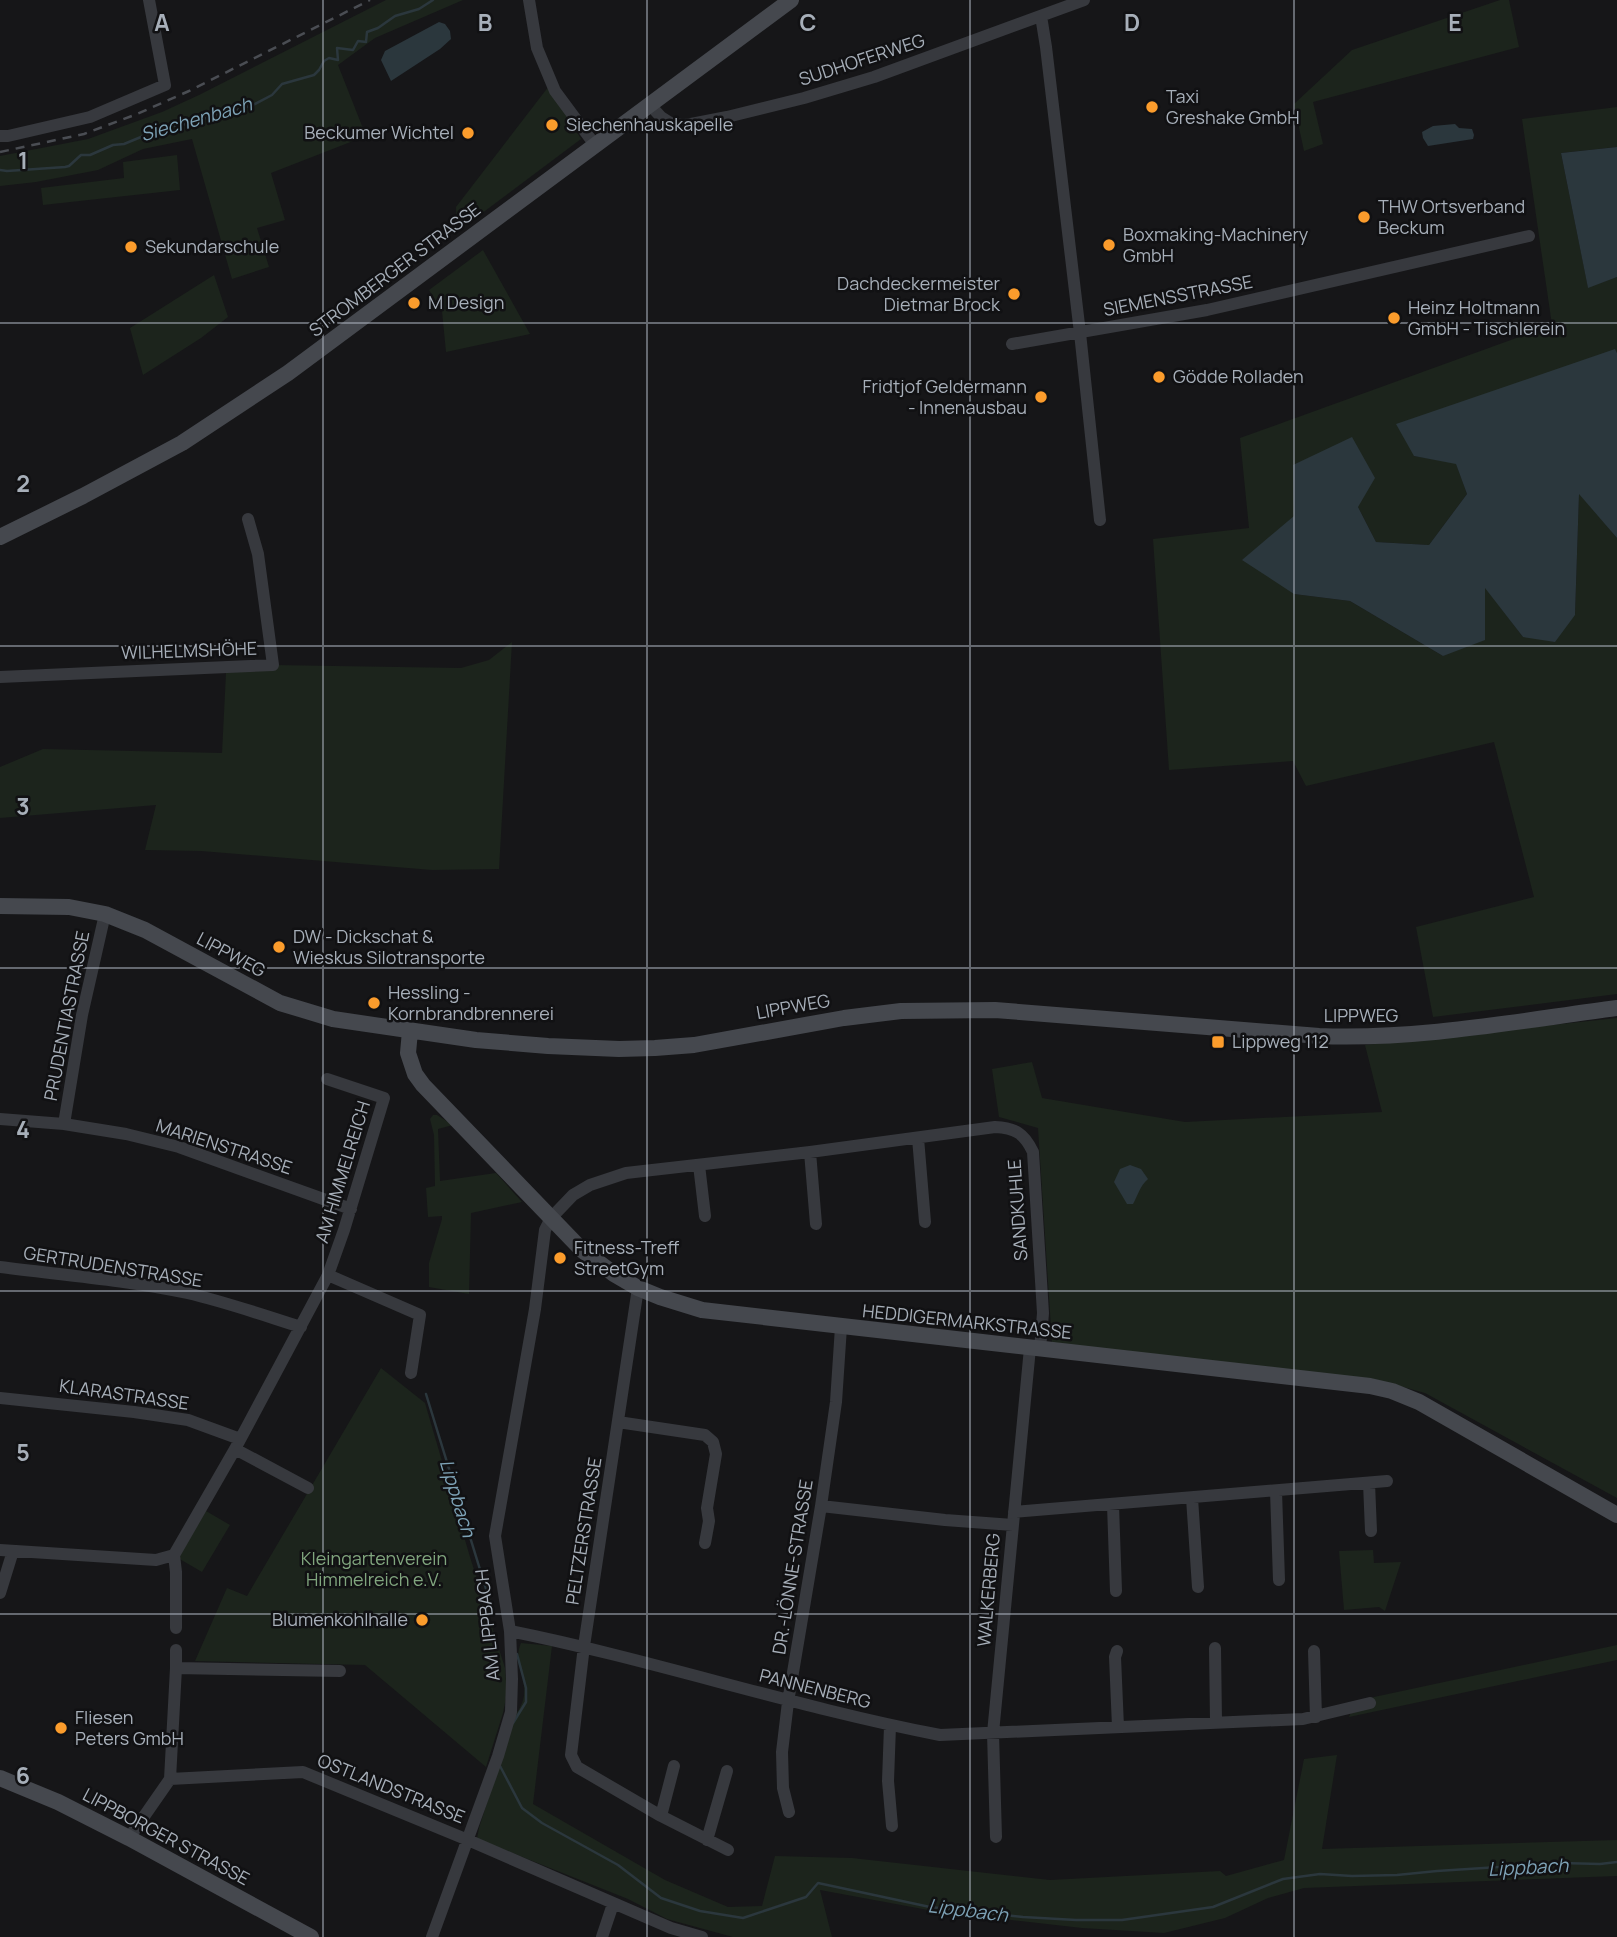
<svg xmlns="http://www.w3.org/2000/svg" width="1617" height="1937" font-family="Manrope,sans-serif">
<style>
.green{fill:#1c241c}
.water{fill:#2b373d}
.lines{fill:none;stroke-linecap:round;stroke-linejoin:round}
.stream{stroke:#2b373d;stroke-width:2.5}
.street{stroke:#37393e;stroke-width:12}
.secondary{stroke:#45484e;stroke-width:16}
.rail{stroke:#4a4d53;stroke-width:2.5;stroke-dasharray:9 7;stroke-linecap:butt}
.grid{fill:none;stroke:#a7afb9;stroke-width:2;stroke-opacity:0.55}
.poi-dot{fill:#fb9c2c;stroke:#111113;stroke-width:2.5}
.labels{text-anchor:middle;stroke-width:5;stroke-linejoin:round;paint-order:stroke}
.street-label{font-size:18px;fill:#a7afb9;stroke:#111113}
.poi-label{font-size:18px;fill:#a7afb9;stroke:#111113;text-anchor:start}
.park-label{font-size:18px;fill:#80a57e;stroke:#111113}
.water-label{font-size:19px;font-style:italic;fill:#7da2b6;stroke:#111113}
.grid-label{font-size:23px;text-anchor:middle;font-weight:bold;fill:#a7afb9;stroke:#111113;stroke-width:5;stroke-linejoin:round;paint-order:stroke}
</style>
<rect width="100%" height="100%" fill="#161618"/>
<path class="green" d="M386,0H463L375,38L338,65L366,136L271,173L285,220L257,228L269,267L232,279L192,139L143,149L98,170L36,182L0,186V156L88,139L162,112L199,95Z
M1500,0H1509L1519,47L1313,102L1323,144L1304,151L1294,104L1352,50Z
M549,86L581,139L457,232L456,207Z
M1617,107V147L1561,153L1588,287L1617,277V353L1615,350L1414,456L1456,463L1467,494L1429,545L1376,542L1358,507L1294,516V594L1350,601L1443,656L1485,587L1523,637L1575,615L1579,493L1617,538V994L1433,1017L1416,927L1534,897L1494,742L1306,786L1293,761L1169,770L1153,539L1249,528L1240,438L1552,325L1522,119Z
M177,155L180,190L43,205L41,188L124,178L123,162Z
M483,250L530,334L446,352L442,311L429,290Z
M214,275L228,317L201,338L143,375L130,328Z
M512,642L499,869L432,870L201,851L145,850L156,805L0,818V767L43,749L222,753L226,673L273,665L461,668L489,660Z
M1617,1018V1498L1425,1393L1385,1382L1052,1343L1038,1128L999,1117L992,1069L1032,1062L1042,1098L1185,1122L1382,1112L1365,1045Z
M433,1115H437L453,1125L438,1129L440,1181L496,1173L522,1202L471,1213L469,1294L429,1287V1263L442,1219V1216L428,1217L426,1188L435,1186L434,1135L430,1119Z
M381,1368L425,1403L470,1557L505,1668L507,1693L503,1713L486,1767L365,1665L195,1661L227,1588L247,1596Z
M206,1511L230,1525L202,1572L178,1558Z
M1373,1550L1374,1563L1401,1562L1385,1611L1379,1607L1344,1610L1339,1551Z
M521,1643L552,1646L533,1804L665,1880L728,1907L762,1906L775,1856L852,1858L1050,1880L1220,1871L1226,1876L1284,1860L1304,1759L1337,1755L1322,1849L1617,1840V1876L1304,1888L1268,1898L1225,1918L1164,1933L1082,1928L939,1912L820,1890L832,1937H733L667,1919L628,1899L477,1839L479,1828L515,1715C538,1686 510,1667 521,1643Z
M1617,1645V1660L1349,1717L1354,1704L1374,1697Z"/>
<path class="water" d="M439,22L445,24L450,31L451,39L440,49L391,81L381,60L385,51Z
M1455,124L1459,128L1472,129L1474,135L1473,139L1428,146L1423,138L1422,132L1433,126Z
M1617,147V277L1588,288L1561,153Z
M1615,349L1617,353V538L1579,494L1575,615L1555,642L1523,637L1485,588V640L1443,656L1350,601L1294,594L1242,560L1294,516L1293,465L1352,437L1375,478L1358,507L1376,542L1429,545L1467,494L1456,464L1414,456L1396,424Z
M1130,1165L1141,1169L1148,1179C1140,1186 1138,1195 1133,1204H1127L1114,1182L1120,1169Z"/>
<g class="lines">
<path class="stream" d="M0,170L7,171L65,167L69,166L81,155H90L113,145L124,144L170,125L177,126L198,121L227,110L234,111L253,105L272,95L282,84L314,75L319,70L324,61L329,58L338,60L337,48L353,50L358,41L366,42L367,32L378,28L395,16L419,9L433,0
M426,1394L490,1602
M513,1723L526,1702V1688L517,1654
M500,1766L522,1808L542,1823L618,1865L661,1898L700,1911L743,1918L806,1897L818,1883L930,1907L1023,1917L1076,1920H1122L1213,1907L1283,1879L1320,1874L1352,1876L1397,1875L1437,1871L1562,1863L1600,1864L1617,1862"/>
<path class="street" d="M529,0L537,48L555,91L595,145
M1041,16L1046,47L1080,333L1100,520
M650,105L661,117L672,124L686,125L727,117L804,98L874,77L1084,0
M0,136H8L90,117L165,85L149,0
M1012,344L1207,310L1529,236
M0,677L273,665L258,554L248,519
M0,1119L64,1124L126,1134L179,1147L351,1209
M64,1124L82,1015L105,914
M918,1138L925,1222
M810,1152L816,1224
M699,1165L705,1216
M0,1267C62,1275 126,1280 187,1293C226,1302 263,1315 301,1327
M328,1275L420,1315L411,1373
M638,1288L584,1646L571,1755L577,1767L661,1816L728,1850
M0,1398L134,1412L188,1420L240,1439
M618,1422L705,1435L713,1442L716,1454L707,1508L709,1521L705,1543
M235,1449L308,1488
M1369,1483L1371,1531
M1276,1491L1279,1580
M1192,1498L1198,1587
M1113,1505L1116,1591
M821,1506L945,1520L1013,1525
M1014,1512L1387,1481
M0,1550L156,1560L174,1555
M0,1593L13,1551
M176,1628V1572L174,1555L235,1449L328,1275L344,1230L384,1098L327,1079
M510,1631C654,1660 794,1707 940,1735L1303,1719L1370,1703
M1215,1648L1216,1721
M176,1650V1668
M1117,1651L1115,1657L1118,1727
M1314,1651L1316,1717
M890,1726L888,1781L892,1826
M170,1779L176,1668L340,1671
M789,1812L783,1788L782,1752L788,1702L821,1506L836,1402L841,1327
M661,1816L674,1766
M996,1837L993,1733L1030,1348
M129,1838L170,1779L303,1772L468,1840L671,1928L702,1937
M707,1840L727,1771
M432,1937L498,1756L511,1712L512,1679L510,1631L495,1536L535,1309L545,1230L551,1218L573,1195L590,1185L626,1173L810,1152L995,1127C1015,1128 1024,1133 1033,1152L1043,1313L1040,1349
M602,1937L613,1904"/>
<path class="secondary" d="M0,537L83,496L182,443L288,373L791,0
M0,906L69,907L105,914L145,930L280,1003L333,1019L476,1040L548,1046L619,1049L655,1048L694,1045L844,1018L901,1011L995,1010L1319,1036C1419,1040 1518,1021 1617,1008
M410,1031L408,1053L415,1074L423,1085L582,1250L614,1274L638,1288L660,1297L702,1310L1370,1386L1392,1391L1419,1402L1617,1515
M0,1778L58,1802L129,1838L311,1937"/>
<path class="rail" d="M0,152L84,134L137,114L189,91L370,0"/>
</g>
<path class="grid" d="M323,0V1937M647,0V1937M970,0V1937M1294,0V1937M0,323H1617M0,646H1617M0,968H1617M0,1291H1617M0,1614H1617"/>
<g class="poi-dot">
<circle cx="1152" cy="107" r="7"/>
<circle cx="552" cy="125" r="7"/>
<circle cx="468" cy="133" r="7"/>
<circle cx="1364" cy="217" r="7"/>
<circle cx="1109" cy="245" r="7"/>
<circle cx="131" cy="247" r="7"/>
<circle cx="1014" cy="294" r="7"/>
<circle cx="414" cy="303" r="7"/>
<circle cx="1394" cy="318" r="7"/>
<circle cx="1159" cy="377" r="7"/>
<circle cx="1041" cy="397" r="7"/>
<circle cx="279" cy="947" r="7"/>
<circle cx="374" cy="1003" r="7"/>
<rect x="1211" y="1035" width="14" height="14" rx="3.5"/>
<circle cx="560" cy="1258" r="7"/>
<circle cx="422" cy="1620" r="7"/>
<circle cx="61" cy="1728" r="7"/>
</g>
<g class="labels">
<g class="street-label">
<text transform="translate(862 60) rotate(-18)" y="6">SUDHOFERWEG</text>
<text transform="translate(395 270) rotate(-37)" y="6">STROMBERGER STRASSE</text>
<text transform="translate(1178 296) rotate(-11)" y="6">SIEMENSSTRASSE</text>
<text transform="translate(189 651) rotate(-2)" y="6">WILHELMSHÖHE</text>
<text transform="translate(231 955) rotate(28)" y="6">LIPPWEG</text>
<text transform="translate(793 1007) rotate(-10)" y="6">LIPPWEG</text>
<text transform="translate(67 1016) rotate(-79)" y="6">PRUDENTIASTRASSE</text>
<text x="1361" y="1022">LIPPWEG</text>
<text transform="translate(224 1147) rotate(18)" y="6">MARIENSTRASSE</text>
<text transform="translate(343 1172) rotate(-73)" y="6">AM HIMMELREICH</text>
<text transform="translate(1018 1210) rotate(-94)" y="6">SANDKUHLE</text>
<text transform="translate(113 1267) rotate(9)" y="6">GERTRUDENSTRASSE</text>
<text transform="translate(967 1322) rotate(6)" y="6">HEDDIGERMARKSTRASSE</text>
<text transform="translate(124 1395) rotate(8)" y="6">KLARASTRASSE</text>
<text transform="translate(584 1531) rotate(-81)" y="6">PELTZERSTRASSE</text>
<text transform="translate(793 1567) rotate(-81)" y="6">DR.-LÖNNE-STRASSE</text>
<text transform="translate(989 1590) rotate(-85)" y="6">WALKERBERG</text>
<text transform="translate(488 1625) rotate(-96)" y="6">AM LIPPBACH</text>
<text transform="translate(815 1689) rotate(14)" y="6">PANNENBERG</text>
<text transform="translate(391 1789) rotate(22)" y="6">OSTLANDSTRASSE</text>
<text transform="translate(166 1837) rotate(28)" y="6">LIPPBORGER STRASSE</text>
</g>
<g class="poi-label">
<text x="1166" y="103">Taxi<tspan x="1166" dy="21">Greshake GmbH</tspan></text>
<text x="566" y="131">Siechenhauskapelle</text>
<text x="454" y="139" text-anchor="end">Beckumer Wichtel</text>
<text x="1378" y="213">THW Ortsverband<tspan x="1378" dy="21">Beckum</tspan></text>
<text x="1123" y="241">Boxmaking-Machinery<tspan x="1123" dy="21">GmbH</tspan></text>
<text x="145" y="253">Sekundarschule</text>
<text x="1000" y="290" text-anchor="end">Dachdeckermeister<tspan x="1000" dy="21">Dietmar Brock</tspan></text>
<text x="428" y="309">M Design</text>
<text x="1408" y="314">Heinz Holtmann<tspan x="1408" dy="21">GmbH - Tischlerein</tspan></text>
<text x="1173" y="383">Gödde Rolladen</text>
<text x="1027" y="393" text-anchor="end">Fridtjof Geldermann<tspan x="1027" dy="21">- Innenausbau</tspan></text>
<text x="293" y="943">DW - Dickschat &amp;<tspan x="293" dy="21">Wieskus Silotransporte</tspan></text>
<text x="388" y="999">Hessling -<tspan x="388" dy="21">Kornbrandbrennerei</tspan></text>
<text x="1232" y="1048">Lippweg 112</text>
<text x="574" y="1254">Fitness-Treff<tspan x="574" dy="21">StreetGym</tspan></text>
<text x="408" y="1626" text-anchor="end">Blumenkohlhalle</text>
<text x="75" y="1724">Fliesen<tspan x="75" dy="21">Peters GmbH</tspan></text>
</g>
<g class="park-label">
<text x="374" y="1565">Kleingartenverein<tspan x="374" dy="21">Himmelreich e.V.</tspan></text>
</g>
<g class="water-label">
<text transform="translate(196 119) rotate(-16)" y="7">Siechenbach</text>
<text transform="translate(458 1498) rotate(73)" y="7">Lippbach</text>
<text transform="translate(1528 1867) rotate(-3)" y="7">Lippbach</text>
<text transform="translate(968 1910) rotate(7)" y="7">Lippbach</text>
</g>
</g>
<g class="grid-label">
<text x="162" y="31">A</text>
<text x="485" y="31">B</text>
<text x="808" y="31">C</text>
<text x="1132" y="31">D</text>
<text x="1455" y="31">E</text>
<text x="23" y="169">1</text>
<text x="23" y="492">2</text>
<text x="23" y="815">3</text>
<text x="23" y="1138">4</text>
<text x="23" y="1461">5</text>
<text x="23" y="1784">6</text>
</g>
</svg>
